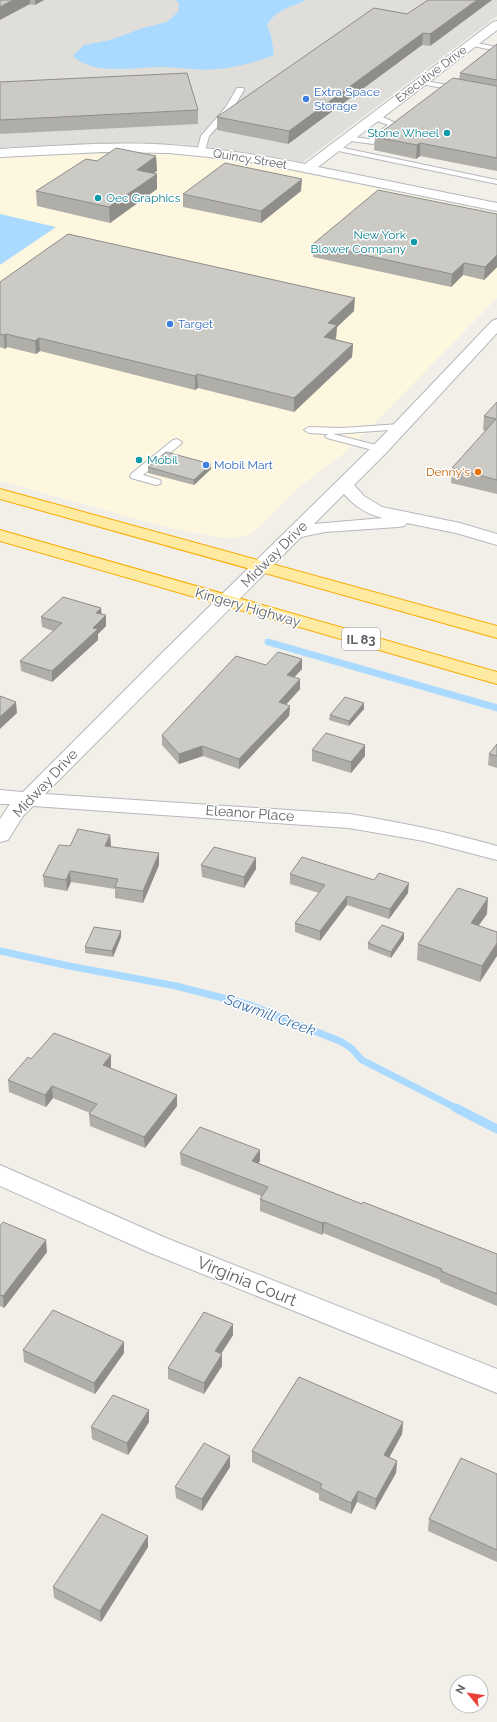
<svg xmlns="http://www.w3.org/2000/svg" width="497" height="1722" font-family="Raleway,sans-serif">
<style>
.commercial{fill:#fef7e0}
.industrial{fill:#e0deda}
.water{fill:#aadaff}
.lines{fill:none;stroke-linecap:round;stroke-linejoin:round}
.stream-far1{stroke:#aadaff;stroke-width:7}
.stream{stroke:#aadaff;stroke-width:9}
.service-casing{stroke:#b5b8bc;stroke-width:2}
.minor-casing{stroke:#b5b8bc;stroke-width:2}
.trunk-casing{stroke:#f9ab00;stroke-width:2}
.service{fill:#fff;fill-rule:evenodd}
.minor{fill:#fff;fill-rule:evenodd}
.trunk{fill:#feeaa1;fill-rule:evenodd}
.wall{fill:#afaea9}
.shaded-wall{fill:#8f8d8a}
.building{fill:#cccac5;stroke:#8f8d8a}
.shop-dot{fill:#3f7fe0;stroke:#fff;stroke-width:1.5}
.culture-dot{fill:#0f9aa8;stroke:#fff;stroke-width:1.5}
.food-dot{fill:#e8710a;stroke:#fff;stroke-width:1.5}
.labels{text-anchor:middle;stroke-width:3;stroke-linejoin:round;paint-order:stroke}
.far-street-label{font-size:12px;fill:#5f6368;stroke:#fff}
.far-shop-label{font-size:12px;fill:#366cbe;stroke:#fff;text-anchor:start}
.far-culture-label{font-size:12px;fill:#0d838f;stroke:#fff;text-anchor:end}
.far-food-label{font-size:12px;fill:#c56008;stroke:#fff;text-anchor:end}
.shield{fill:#fff;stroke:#8f9295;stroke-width:1}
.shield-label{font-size:13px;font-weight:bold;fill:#5f6368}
.street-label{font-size:14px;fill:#5f6368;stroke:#fff}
.water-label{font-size:15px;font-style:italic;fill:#4174aa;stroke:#fff}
.near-street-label{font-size:17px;fill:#5f6368;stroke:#fff}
</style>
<rect width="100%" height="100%" fill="#f1efe8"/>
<path class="commercial" d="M114,152L199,156L253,163L497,213V298L347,451L299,487L258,529L249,535L237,538H224L169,528L0,481V158Z"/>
<path class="industrial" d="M0,0H497V16L303,162L245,152L182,144H92L0,149Z"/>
<path class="water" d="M176,0H306C292,7 275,10 267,25L271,35L274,55C256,62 236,68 217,69C200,71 183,68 165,67C139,66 94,77 73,56L84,45L110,40L143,28L167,22L178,12L179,4Z
M0,214L56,227L0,265Z"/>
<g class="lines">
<path class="stream-far1" d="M268,642L497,708
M0,951L69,966L176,986L250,1005L342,1042L352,1049L362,1060L458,1109"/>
<path class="stream" d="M456,1108L497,1129"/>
<defs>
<path id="service" d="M471,42L497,47V51L469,45L467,44Z
M418,80L460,87L464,89L460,91L421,84H418Z
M237,88H243L244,90L232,110L209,136L204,154H198L197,152L201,136L226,107Z
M372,115H378L398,124L373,144L344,140L343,138L347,136L369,139L388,125L372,119Z
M331,146H334L497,180V184L334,150H331Z
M400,424L403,425L405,427L403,429L333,434L384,447L385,449L384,451L380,452L327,438L325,436L328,434L309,433L304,430L309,427L342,428Z
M177,439L182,442L181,444L143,475L160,480L161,482L160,484L156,485L131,478L130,476L131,474L173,440Z"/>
<path id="minor" d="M497,21V30L318,167L497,203V211L265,164L209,157L169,153L103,152L0,157V149C56,146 113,141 170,145C215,148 260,155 305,164L493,22Z
M497,319V333L386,453L354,485L364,496L382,507L460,523L497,534V545L456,533L407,523L404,526L398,527L325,532L301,537L45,794L349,814C399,822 448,832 497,846V860L424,841L349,828L33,806L23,816L8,840L0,842V819L10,804H0V790L23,792L165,650L374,445L492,321ZM344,494C355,507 367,514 383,518L314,524Z
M0,1165L166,1238L497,1369V1393L148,1252L0,1186Z"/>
<path id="trunk" d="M0,489L497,626V638L0,499Z
M0,530L497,672V684L0,541Z"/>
</defs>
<use href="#service" class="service-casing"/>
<use href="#minor" class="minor-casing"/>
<use href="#trunk" class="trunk-casing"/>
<use href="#service" class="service"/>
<use href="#minor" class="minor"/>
<use href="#trunk" class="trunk"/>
</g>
<path class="wall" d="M0,0H44L35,5Z
M492,0L430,46L422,45L288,144L217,130V117L407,14Z
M497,44V171L420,156L416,159L374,150L375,137L459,80L460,73Z
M0,82L198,110V124L0,134Z
M156,156L157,171L153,174H157V189L110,223L37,206L36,191L97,161Z
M301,191L261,223L183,207V194Z
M497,214V267L484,280L463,275L451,287L313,257V244Z
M0,282L354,311L337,327L336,338L335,339L353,344L352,357L294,412L198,388L195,390L40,351L36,354L7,347L5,349L0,347Z
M497,402V494L451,483L452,468L486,431L483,430L484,416Z
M211,464V469L194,485L148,473V467Z
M101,608V614L106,615V626L98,634V640L52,682L21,671L20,661L53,631L42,627L41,617Z
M302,659V669L294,677L300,689L286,705L290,706L289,716L239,769L203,756L179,764L162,745V735L266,665Z
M364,703V709L349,726L329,720L330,715Z
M497,744V768L488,765L489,754Z
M312,750L365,756L351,773L312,761Z
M110,835L111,847L159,865L143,903L115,898V889L71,882L67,891L44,887L43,876L70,846Z
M256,858V869L244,888L202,877L201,865Z
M290,874L408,893L389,919L347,905L320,941L295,932V923L319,893L290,884Z
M487,914L478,926L497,932L480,982L417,960L418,944Z
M404,933V939L391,958L368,949V943Z
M121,937L113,957L85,953V947Z
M111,1055V1067L110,1068L177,1095V1106L145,1148L90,1126L89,1114L90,1113L53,1098L46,1107L9,1092L8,1080L31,1059Z
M260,1150V1161L258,1163L362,1204L497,1254V1306L440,1282V1280L323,1233L322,1235L260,1211V1199L261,1196L181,1165L180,1153Z
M0,1226L47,1252L4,1308L0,1306Z
M233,1335L221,1354L222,1366L204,1394L168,1379V1368Z
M124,1342V1353L95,1394L24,1362L23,1350Z
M149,1410V1422L128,1455L92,1439L91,1427Z
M403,1422L402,1434L389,1457L397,1461L396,1473L375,1510L357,1502L351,1514L319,1500V1494L252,1462V1451Z
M230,1456V1467L202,1511L176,1498L175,1487Z
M497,1474V1562L428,1531L429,1519Z
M148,1536V1547L101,1622L54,1598L53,1587Z"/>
<path class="shaded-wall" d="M13,0H30V4L0,20V7Z
M35,0H44L35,5Z
M477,0H492L430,46V34Z
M423,33L422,45L288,144L289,131Z
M420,143V156L416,159L417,145Z
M156,156L157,171L137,185V170Z
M157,174V189L110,223L109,207Z
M302,179L301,191L261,223V211Z
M497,255V267L484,280L485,267Z
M464,263L463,275L451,287L452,274Z
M355,298L354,311L337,327L336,338L323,350L324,337L328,323Z
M6,334L7,347L5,349L4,335Z
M39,338L40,351L36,354L35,341Z
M353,344L352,357L294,412V398Z
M197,374L198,388L195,390V376Z
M211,464V469L194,485V480Z
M101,608L102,618L96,613Z
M106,615V626L98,634V640L52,682V671L93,628Z
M302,659V669L287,685V675Z
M300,679V689L279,712V702Z
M16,702L17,713L0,729V717Z
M364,703V709L349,726V721Z
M290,706L289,716L239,769V759Z
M365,745V756L351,773V762Z
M202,746L203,756L179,764V754Z
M110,835L111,846L105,857V846Z
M159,853V865L143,903V891Z
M256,858V869L244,888V877Z
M70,871L71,882L67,891L66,880Z
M409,883L408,893L389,919L390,909Z
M347,896V905L320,941V931Z
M488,898L487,914L469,939L471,923Z
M121,931V937L113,957L112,951Z
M404,933V939L391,958V952Z
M497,943V956L480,982L482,966Z
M111,1055V1067L103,1076V1065Z
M52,1086L53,1098L46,1107L45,1095Z
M177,1095V1106L145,1148L144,1137Z
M260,1150V1161L252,1172V1161Z
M324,1222L323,1233L322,1235V1223Z
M46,1240L47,1252L4,1308L3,1296Z
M233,1324V1335L215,1363V1351Z
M124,1342V1353L95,1394L94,1383Z
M222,1354V1366L204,1394V1383Z
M149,1410V1422L128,1455L127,1443Z
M403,1422L402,1434L384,1467V1455Z
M230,1456V1467L202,1511V1499Z
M397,1461L396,1473L375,1510L376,1499Z
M358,1491L357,1502L351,1514V1503Z
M148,1536V1547L101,1622L100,1611Z"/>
<path class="building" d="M0,0H13L0,7Z
M428,0H477L430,34L423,33L289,131L217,117L374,8L407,14Z
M497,44V80L460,73Z
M187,73L198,110L0,120V82Z
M453,78L497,86V158L420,143L417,145L375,137Z
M116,148L156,156L137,170L157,174L109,207L36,191L86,159L97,161Z
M225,163L302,179L261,211L183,194Z
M378,190L497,214V255L485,267L464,263L452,274L313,244Z
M68,234L355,298L328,323L337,325L324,337L353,344L294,398L197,374L195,376L39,338L35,341L6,334L4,335L0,334V282Z
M497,402V480L452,468L496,419L484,416Z
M166,452L211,464L194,480L148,467Z
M63,597L101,608L96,613L106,615L93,628L98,629L52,671L20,661L62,623L41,617Z
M278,652L302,659L287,675L300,679L279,702L290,706L239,759L202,746L179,754L162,735L236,656L266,665Z
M0,696L16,702L0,717Z
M345,697L364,703L349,721L330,715Z
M326,733L365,745L351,762L312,750Z
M497,744V756L489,754Z
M78,829L110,835L105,846L159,853L143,891L115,887L118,879L70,871L66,880L43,876L59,845L70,846Z
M214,847L256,858L244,877L201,865Z
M302,857L374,880L379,873L409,883L390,909L347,896L320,931L295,923L325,885L290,874Z
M458,888L488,898L471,923L497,932V943L482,966L418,944Z
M382,925L404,933L391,952L368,943Z
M94,927L121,931L112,951L85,947Z
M54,1033L111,1055L103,1065L177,1095L144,1137L89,1114L97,1104L52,1086L45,1095L8,1080L28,1057L31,1059Z
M200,1127L260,1150L252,1161L362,1204L363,1202L497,1254V1294L441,1271L442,1269L324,1222L322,1223L260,1199L268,1187L180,1153Z
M3,1222L46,1240L3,1296L0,1295V1226Z
M53,1310L124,1342L94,1383L23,1350Z
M204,1312L233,1324L215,1351L222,1354L204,1383L168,1368Z
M299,1377L403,1422L384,1455L397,1461L376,1499L358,1491L351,1503L320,1488L322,1484L252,1451Z
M113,1395L149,1410L127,1443L91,1427Z
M204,1443L230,1456L202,1499L175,1487Z
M461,1458L497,1474V1550L429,1519Z
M102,1514L148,1536L100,1611L53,1587Z"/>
<g class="shop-dot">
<circle cx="306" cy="99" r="4"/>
<circle cx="170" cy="324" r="4"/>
<circle cx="206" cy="465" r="4"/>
</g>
<g class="culture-dot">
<circle cx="447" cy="133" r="4"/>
<circle cx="98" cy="198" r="4"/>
<circle cx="414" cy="242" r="4"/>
<circle cx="139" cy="460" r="4"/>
</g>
<circle class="food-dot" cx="478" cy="472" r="4"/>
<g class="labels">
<g class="far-street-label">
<text transform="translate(431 74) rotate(-37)" y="4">Executive Drive</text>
<text transform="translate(250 159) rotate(9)" y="4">Quincy Street</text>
</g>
<g class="far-shop-label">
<text x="314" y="96">Extra Space<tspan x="314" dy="14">Storage</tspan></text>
<text x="178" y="328">Target</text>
<text x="214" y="469">Mobil Mart</text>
</g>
<g class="far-culture-label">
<text x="439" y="137">Stone Wheel</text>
<text x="106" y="202" text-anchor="start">Oec Graphics</text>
<text x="406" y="239">New York<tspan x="406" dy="14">Blower Company</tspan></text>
<text x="147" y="464" text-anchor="start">Mobil</text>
</g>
<g class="far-food-label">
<text x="470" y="476">Denny's</text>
</g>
<rect class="shield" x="342" y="628" width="38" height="22" rx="3"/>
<g class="shield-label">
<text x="361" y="644">IL 83</text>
</g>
<g class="street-label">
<text transform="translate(274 554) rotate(-45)" y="5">Midway Drive</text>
<text transform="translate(248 607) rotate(16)" y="5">Kingery Highway</text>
<text transform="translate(45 783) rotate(-47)" y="5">Midway Drive</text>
<text transform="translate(250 813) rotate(4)" y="5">Eleanor Place</text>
</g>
<g class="water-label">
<text transform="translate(270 1015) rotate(20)" y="5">Sawmill Creek</text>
</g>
<g class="near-street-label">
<text transform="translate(247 1281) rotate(22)" y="6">Virginia Court</text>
</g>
</g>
<g transform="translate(469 1694) rotate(299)"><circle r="19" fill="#ffffff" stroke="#bfc1c3"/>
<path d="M0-3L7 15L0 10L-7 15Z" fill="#ea4335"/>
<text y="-6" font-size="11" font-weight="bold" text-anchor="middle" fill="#5f6368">N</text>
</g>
</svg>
